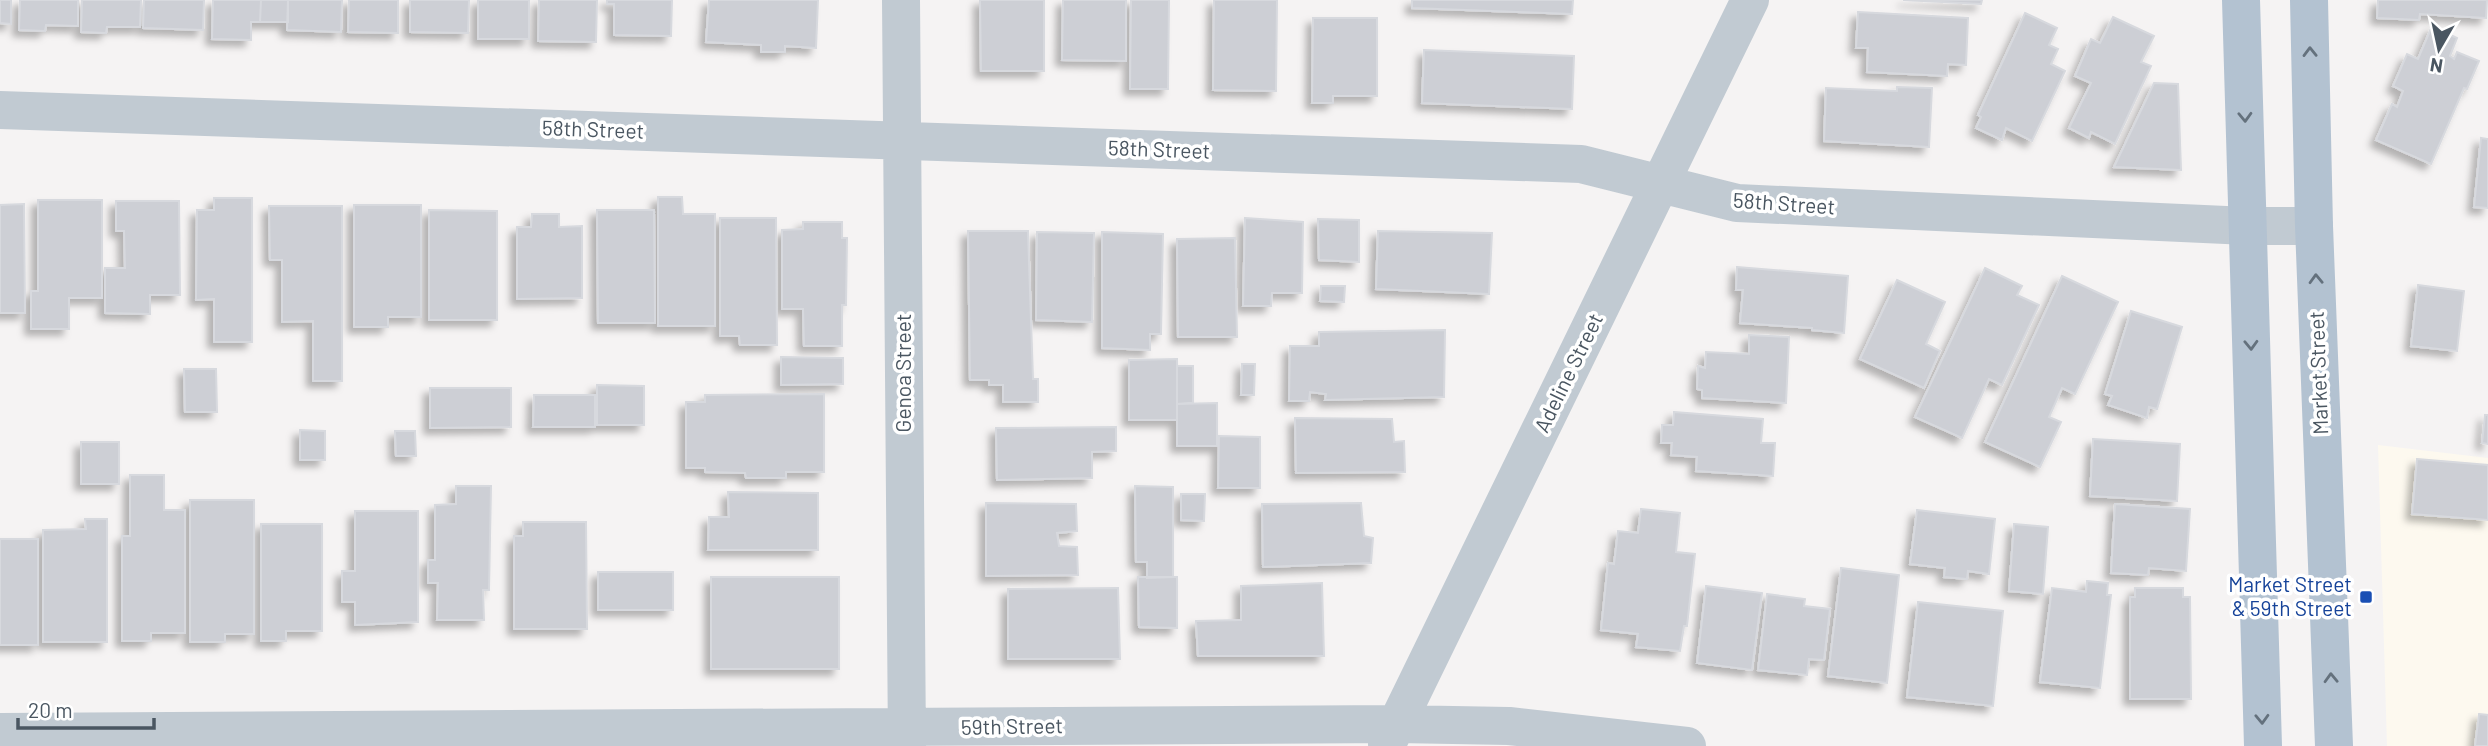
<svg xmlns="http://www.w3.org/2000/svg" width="2488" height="746" font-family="Barlow,sans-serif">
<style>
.commercial{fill:#fdf9ef}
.building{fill:#cdcfd5;stroke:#d7d9de;stroke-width:2;filter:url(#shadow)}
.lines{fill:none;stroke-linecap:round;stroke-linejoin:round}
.minor{stroke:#c1cad2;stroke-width:38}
.major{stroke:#b3c2d1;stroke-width:38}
.oneway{stroke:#64717d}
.transit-dot{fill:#1a4fb4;stroke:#fff;stroke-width:2.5}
.labels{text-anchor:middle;stroke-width:7;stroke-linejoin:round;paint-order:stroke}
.street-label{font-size:21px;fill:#4a5661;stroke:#fff}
.transit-label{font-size:21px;fill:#164399;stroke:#fff;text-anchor:end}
</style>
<defs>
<filter id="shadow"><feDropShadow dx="-6" dy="6" stdDeviation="3.5" flood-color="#0004"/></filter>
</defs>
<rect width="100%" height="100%" fill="#f5f3f3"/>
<path class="commercial" d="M2378,445L2488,458V746H2387Z"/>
<path class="building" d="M0,0H11V24L0,23Z
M20,0H78V26L46,25L45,31L19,30Z
M82,0H141L140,27H107L106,33L81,32Z
M144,0H204L203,30L143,28Z
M213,0H261L260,22H251V40L212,39Z
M261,0H288V22H260Z
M288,0H342L341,32L287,30Z
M349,0H398V33L348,32Z
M410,0H469L468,33L410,32Z
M478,0H529V39H478Z
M539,0H597L596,42L538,41Z
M607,0H672L671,36L614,35V4H607Z
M709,0H818L816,48L785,46V52H761V45L706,42Z
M980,0H1044V71H981Z
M1063,0H1126V61L1062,60Z
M1131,0H1169L1168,89H1130Z
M1214,0H1277L1276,91L1213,90Z
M1412,0H1573L1572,14L1412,8Z
M1903,0H1982L1981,4Z
M2378,0H2487L2486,18L2420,14L2419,20L2377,18Z
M1858,12L1968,18L1966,65L1948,64L1947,76L1867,72L1868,48H1856Z
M2025,13L2057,28L2049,45L2058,49L2051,64L2065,71L2032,141L2006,128L2002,140L1976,128L1981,117L1978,115Z
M2113,17L2154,36L2141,62L2151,66L2115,144L2091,132L2089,138L2069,128L2091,83L2075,76L2091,39L2100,43Z
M1313,18H1377V96H1333V103H1312Z
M2432,26L2457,38L2450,56L2454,59L2457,52L2479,61L2467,89L2464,88L2431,164L2376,140L2392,104L2397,107L2403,91L2393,86L2407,54L2418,59Z
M1424,50L1574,56L1572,109L1422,103Z
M2154,83L2178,84L2181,170L2114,167Z
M1897,87L1932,88L1929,147L1824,141L1826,88L1897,91Z
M2481,138L2488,139V208L2474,207Z
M658,197H682L683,214H715V326H658Z
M214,198H252V342H214V299L196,300L197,210H214Z
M38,200H102V298H69V329H31V291H38Z
M116,201H179L180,295H150V314L105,313V268H125L124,231H116Z
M24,204L25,313H0V205Z
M354,205H421V317H388V327H354Z
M269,206H342V381H313V321L282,322V260H270Z
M429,210L497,211V320H429Z
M597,210H654L655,323H598Z
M532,214H559V227L582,226V298L517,299V227H531Z
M720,218H776L777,345H740L739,336H720Z
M1245,218L1303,222L1302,293H1272L1271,306H1243Z
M1318,219L1359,220V262L1319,260Z
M803,222H842V238H847L846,305H842V346H804L803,309H782V230L803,229Z
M968,231H1028L1033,379H1038V402H1003V385H989V380H970Z
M1378,231L1492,233L1489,294L1376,289Z
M1037,232L1094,233L1092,322L1036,320Z
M1102,232L1163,234L1161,334H1150V350L1102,348Z
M1235,238L1237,337H1178L1177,239Z
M1737,267L1848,276L1844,333L1812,330V328L1740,323L1743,290H1736Z
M1985,268L2022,286L2017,295L2039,305L2002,385L1989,379L1962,438L1915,417Z
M2062,276L2118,302L2075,394L2062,388L2049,417L2061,422L2040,467L1985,442Z
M1897,280L1945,302L1926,344L1940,351L1924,388L1860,359Z
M2418,285L2464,291L2457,351L2411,346Z
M1321,286H1345L1344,302L1320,301Z
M2131,311L2182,327L2157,409L2149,407L2147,418L2108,405L2112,396L2105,394Z
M1445,330L1444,397L1325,400L1326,394L1310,392L1309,401H1289L1290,346H1319V332Z
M1749,335L1789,337L1786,403L1702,398V390L1697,389L1698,366L1705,368L1706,352L1749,354Z
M781,357L843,358V384L781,385Z
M1177,359V420H1129V360Z
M1242,364H1255L1254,395H1241Z
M1177,366H1193V403L1177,404Z
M184,369H216L217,412H185Z
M597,385L644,386V425H597Z
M430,388H511V427L430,428Z
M824,394V472H786V478H746L745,473L705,472V468H686V402H705V395Z
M534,395H595V427H533Z
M1217,403V446H1177V404Z
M1674,412L1763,419L1761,443H1775L1773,476L1696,471L1697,457L1671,455L1672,443H1661L1662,425H1673Z
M2485,415H2488V444L2482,443Z
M1295,418L1392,419L1394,442L1404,441L1405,472L1296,473Z
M1116,427V451L1092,452V478L997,480L996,428Z
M300,430L325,431V460H300Z
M395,431H415L416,456H396Z
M1219,436L1260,437V488H1218Z
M2093,439L2180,444L2177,501L2090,496Z
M81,442H119V484H81Z
M2417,459L2488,465V520L2412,514Z
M130,475H164V510H185V633H151V641H122V536H130Z
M456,486H491L489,590H483L484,620H437L438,583H428V560H435V505L456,504Z
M1135,486L1173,487V577L1147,578V562H1136Z
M728,492L818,493V550H708L709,517H729Z
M1181,494H1205L1204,521L1181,520Z
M190,500H254V634H225V642H190Z
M986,503L1076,504L1077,531L1057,533L1059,546L1077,547L1078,575L986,576Z
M1361,503L1364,536L1373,538L1371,563L1263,567L1262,504Z
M2115,504L2190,509L2186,571L2149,568L2148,575L2111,573Z
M1641,509L1680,513L1676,552L1695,554L1687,626H1684L1680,651L1636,647L1638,634L1601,630L1608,563L1614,564L1618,531L1638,533Z
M1917,510L1995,519L1989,574L1968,571L1967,579L1944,577L1945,568L1910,564Z
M355,511H418V622L355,625V602H342V571H355Z
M85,519H107V642H43V530L86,529Z
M523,522H586L587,629H514V536H523Z
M261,524H322V631H286V641H261Z
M2014,524L2048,527L2043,594L2009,591Z
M0,539H38V645H0Z
M1841,568L1899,575L1887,683L1828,676Z
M598,572H673V610H598Z
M711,577H839V669H711Z
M1138,577H1177V628L1139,627Z
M2087,581L2108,583L2107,595H2111L2100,688L2040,682L2052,588L2086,592Z
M1322,583L1324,656H1198L1196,621L1241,620V586Z
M1706,586L1762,593L1752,670L1697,663Z
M1118,588L1120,659H1008V589Z
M2135,588H2183V597H2190L2191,699H2130V597H2135Z
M1767,594L1805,599L1804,606L1830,609L1824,660L1809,659L1807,675L1758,670Z
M1918,602L2003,611L1993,706L1907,697Z
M2479,714L2488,715V746H2475Z"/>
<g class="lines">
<path class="minor" d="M901,0L907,746
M0,110L1581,164L1737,203L2248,226H2314
M0,732L1397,724L1509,726L1687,746
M1387,744L1750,0"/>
<path class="major" d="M2241,0L2263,746
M2309,0L2314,226L2334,746"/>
</g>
<defs><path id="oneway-chevron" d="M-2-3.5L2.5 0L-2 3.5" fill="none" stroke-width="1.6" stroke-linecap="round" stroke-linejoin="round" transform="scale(1.75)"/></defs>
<g class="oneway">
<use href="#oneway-chevron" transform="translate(2310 52) rotate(-91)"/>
<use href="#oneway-chevron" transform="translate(2245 117) rotate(88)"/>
<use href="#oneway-chevron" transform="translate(2316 279) rotate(-92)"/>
<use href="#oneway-chevron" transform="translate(2251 345) rotate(88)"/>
<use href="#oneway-chevron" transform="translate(2331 678) rotate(-92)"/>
<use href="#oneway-chevron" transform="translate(2262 719) rotate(88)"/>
</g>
<rect class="transit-dot" x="2359" y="590" width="14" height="14" rx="3.5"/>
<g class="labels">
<g class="street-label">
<text transform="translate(593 130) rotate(2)" y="7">58th Street</text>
<text transform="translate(1159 150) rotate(2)" y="7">58th Street</text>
<text transform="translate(1784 204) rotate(4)" y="7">58th Street</text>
<text transform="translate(904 373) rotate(-90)" y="7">Genoa Street</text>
<text transform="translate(1569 373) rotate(-64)" y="7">Adeline Street</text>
<text transform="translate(2319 373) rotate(-92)" y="7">Market Street</text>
<text transform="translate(1012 727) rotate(-1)" y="7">59th Street</text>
</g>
<g class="transit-label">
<text x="2352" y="592">Market Street<tspan x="2352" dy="24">&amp; 59th Street</tspan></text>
</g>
</g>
<g transform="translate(2439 49) rotate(189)" stroke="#ffffff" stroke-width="5" paint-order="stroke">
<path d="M0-5L12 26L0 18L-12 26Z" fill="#4a5661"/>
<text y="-10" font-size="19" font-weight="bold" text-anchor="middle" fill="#4a5661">N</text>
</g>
<path d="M18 718v10h136v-10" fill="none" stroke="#4a5661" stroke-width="3.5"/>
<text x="28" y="718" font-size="21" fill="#4a5661" stroke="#ffffff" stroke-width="5" paint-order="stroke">20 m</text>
</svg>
